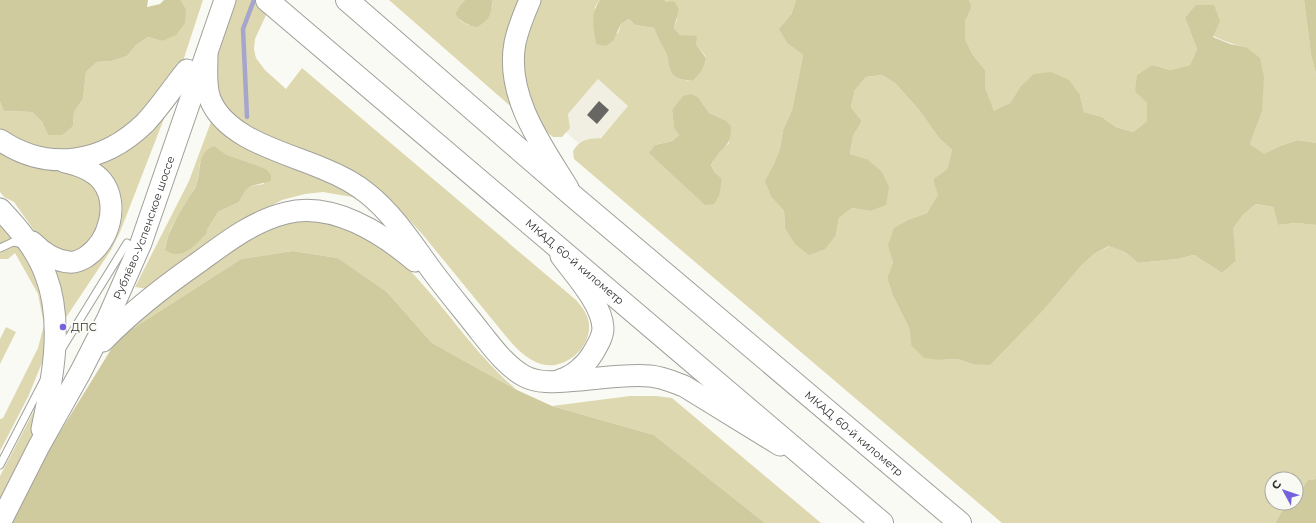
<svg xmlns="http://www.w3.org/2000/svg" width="1316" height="523" font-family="Montserrat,sans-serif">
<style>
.built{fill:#f0efe2}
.green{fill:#ddd8b0;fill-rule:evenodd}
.forest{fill:#d0cb9f}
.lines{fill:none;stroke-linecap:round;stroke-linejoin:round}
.stream{stroke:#a5a5ce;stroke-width:4.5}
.building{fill:#676662}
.lane-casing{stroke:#a0a09b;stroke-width:9}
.secondary-casing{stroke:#a0a09b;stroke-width:23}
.highway-casing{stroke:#a0a09b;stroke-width:24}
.lane{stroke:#fff;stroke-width:7}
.secondary{stroke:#fff;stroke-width:21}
.highway{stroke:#fff;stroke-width:22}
.poi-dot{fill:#7263dd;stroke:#fafaf4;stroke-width:1.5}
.labels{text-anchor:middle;stroke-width:4;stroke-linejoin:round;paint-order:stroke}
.street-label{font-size:11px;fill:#333230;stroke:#fafaf4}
.poi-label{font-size:11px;fill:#333230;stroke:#fafaf4;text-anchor:start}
</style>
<rect width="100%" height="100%" fill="#fafaf4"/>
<path class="built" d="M598,79L629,106L600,138L588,139L578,143L566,132L570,127L568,114Z"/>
<path class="green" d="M181,0H203L182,64L140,115L102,144L63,151L26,145L0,130V102L4,111L32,112L42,122L48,135L73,126L74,112L83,99L86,72L97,62L112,61L127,56L136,45L148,37L162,41L186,9Z
M232,0H273L255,39L254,49L256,58L265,70L286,89L302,68L576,300C582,307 589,316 589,325C591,348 564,371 541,364C528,360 518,350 509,340L423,235L402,212L381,194L258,135L230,117L218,95L216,81L217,59L224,25Z
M389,0H465L460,5L455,14L461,21L468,25L492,7L493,0H523L515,110Z
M539,0H600L595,7L596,44L618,33L621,24L629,19L635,25L654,28C657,37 662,44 666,53C669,59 669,63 670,69C672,79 684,80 693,81C700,74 703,68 706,57L696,44L680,35L674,28L677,19L665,0H796L791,15L788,44L803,55L792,110L783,130L780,148L774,164L772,198L784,211L785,228L836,235L839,218L852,208L870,211L867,159L850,154L853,136L862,121L851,107L855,90L866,77L882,75L896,84L919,110L939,138L952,150L947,169L933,179L939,195L927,213L910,219L889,245L893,262L887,278L893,296L909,328L911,345L940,360L957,359L972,364L1047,306L1081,266L1094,254L1110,246L1125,252L1138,263L1177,259L1194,255L1222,273L1236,261L1232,228L1243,215L1256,204L1273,207L1278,225L1296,223L1316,225V479L1308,480L1296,496V479H1272V503H1290L1282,511L1275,523H1002L574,159L573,151C581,139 586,139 601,138L628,106L598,79L568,114L570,128L562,137H553C542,129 536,116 532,101C529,94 526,86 525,78C521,50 530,26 539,0ZM699,98L709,113L725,120L729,143L715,157L711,165L715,173L655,145L672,141L679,135L674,127L672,110Z
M969,0H1304L1311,55L1316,74V143L1298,140L1280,146L1264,155L1250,144L1262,112V95L1246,47C1220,42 1207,33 1185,18L1197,49L1190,65L1170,70L1153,65L1135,92L1147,103V121L1133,132L1116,127L1102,117L1084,112L1080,95L1020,87L1010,103L994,112L985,87V70L973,55L965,39V22L972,6Z
M165,116L120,232L111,250L63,322L50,263C58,264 72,270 80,270C86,270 92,265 97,262C118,246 128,214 119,189C114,178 106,171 98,163L152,129Z
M212,119L321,173L371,207L352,197L323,192L305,194L282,200L226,229L148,289L135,287L189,181ZM225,154L252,164L264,184L251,186L246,190L239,202L218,212L207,230L165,250L166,243L171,228L197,184L200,162Z
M0,146L19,162L77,173L99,188L104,223L83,251L65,253L41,240L14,202L4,197L0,192Z
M0,215L43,279L46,353L28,397L0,451V419L3,418L38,348L44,325L38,294L15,253L8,259H0Z
M307,217C325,222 349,226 366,232C373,235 381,244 387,249C436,290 468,349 517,390L432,343L387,292L338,258L293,251L241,259L118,338L147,310L252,233Z
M6,327L16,332L0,364V339Z
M630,396H656L672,398L821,523H765L654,435L552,406Z
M37,405C37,440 16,472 0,502V476Z"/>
<path class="forest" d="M0,0H148L147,7L160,4L164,0H181L186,9L185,23L176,35L162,41L148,37L136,45L127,56L112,61L97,62L86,72L83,99L74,112L73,126L62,135H48L42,122L32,112L4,111L0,102Z
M465,0H493C490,15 491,19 477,27C467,25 461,22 455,14L460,5Z
M600,0H665L666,2L674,1L679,9L674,28L680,35L697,36L696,44L706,58C704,68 700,74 693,81C684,80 672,79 670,69C668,63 669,59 666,53C662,45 657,37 654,28L635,25L629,19L621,24L613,41L606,46L596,44C594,26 589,17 600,0Z
M796,0H969L972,6L965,22V39L973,55L985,70V87L994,111L1010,103L1020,87L1034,74L1051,72L1069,80L1080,95L1084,112L1102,117L1116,127L1133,132L1147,121V103L1135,92L1137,75L1153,65L1170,70L1190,65L1197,49L1185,18L1196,5H1214L1220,21L1213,37L1230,44L1246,47L1260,58L1264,77L1262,112L1250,144L1264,154L1280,146L1298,140L1316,143V225L1296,223L1278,225L1273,207L1256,204L1243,215L1233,228L1236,261L1222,273L1194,255L1177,259L1138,263L1125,252L1109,246L1094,254L1081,266L1047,306L990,365L972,364L957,359L940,360L924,358L911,345L909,328L893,296L887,278L893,262L888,245L894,228L910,219L927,213L938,195L933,179L947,169L952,150L939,138L919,110L896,84L882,75L866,77L855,90L851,107L862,121L853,136L850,154L867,159L882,172L889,187L886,205L870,211L852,208L839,218L836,235L825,249L809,255L795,244L785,228L784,211L772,198L765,181L774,164L780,148L783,130L792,110L803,55L788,44L779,29L791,15Z
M1304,0H1316V74L1311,55Z
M691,94L699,98L709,113L725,120L731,126C732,149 720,147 711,165L715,173L722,179L719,196L714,204L705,205L649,153L655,145L672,141L679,135L674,128L672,110L683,96Z
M214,146L225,154L266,169L271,175V181L251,186L246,190L239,202L218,212L207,230L206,234C195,245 182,262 165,250C167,231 180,213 189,197C192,192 196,188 197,183C201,168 197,153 214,146Z
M293,251L338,258L387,292L432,343L517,390L552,406L654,435L765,523H12L47,453L118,338L241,259Z
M1316,479V523H1275L1282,511L1290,503H1296V496L1308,480Z"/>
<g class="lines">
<path class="stream" d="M247,117L243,29L254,0"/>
</g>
<path class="building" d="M599,101L609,110L597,124L587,115Z"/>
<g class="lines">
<defs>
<path id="lane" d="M0,248L13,242L24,244
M61,350L127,243
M0,465L44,380"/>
<g id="secondary">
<path d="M530,0C524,14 518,28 515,43C505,96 542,146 568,188"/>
<path d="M207,55C207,69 205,86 210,99C226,140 288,153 324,169C339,175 356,184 368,194C393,214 411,242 430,268C446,290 464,311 481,333C493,348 506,366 524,376C541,385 561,381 580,380C603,378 627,374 650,376C662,377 673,382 684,386L780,445"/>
<path d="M0,140C49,173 104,163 145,123C160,107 173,87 187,70"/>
<path d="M0,209C18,228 37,250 46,276C64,323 52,382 42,429"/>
<path d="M32,242C42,252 55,261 69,262C75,263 81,260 86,257C109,242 120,204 102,181C93,170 79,165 65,162"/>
<path d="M103,341C133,310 163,287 199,262C225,243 253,221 286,213C332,201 382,233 415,261"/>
<path d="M560,380C573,376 586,365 593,353C597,346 603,337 603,328C602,304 575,275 561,256"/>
<path id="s1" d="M0,523L39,446L80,373L108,318L141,243L225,0"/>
</g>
<g id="highway">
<path id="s2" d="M267,0L882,523"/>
<path id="s3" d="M347,0L573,196L960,523"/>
</g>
</defs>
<use href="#lane" class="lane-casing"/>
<use href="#secondary" class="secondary-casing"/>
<use href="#highway" class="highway-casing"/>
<use href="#lane" class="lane"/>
<use href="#secondary" class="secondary"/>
<use href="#highway" class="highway"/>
</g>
<circle class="poi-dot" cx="63" cy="327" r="4"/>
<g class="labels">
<g class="street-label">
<text dy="4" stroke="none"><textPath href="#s1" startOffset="329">Рублёво-Успенское шоссе</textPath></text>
<text dy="4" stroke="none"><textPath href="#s2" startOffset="404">МКАД, 60-й километр</textPath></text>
<text dy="4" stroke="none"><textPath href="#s3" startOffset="667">МКАД, 60-й километр</textPath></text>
</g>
<g class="poi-label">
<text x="71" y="331">ДПС</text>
</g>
</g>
<g transform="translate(1284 491) rotate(310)"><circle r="19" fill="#fafaf4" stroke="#aaaaa6"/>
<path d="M0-3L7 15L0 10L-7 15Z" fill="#7263dd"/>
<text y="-6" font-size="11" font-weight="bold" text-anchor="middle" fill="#333230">С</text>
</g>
</svg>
